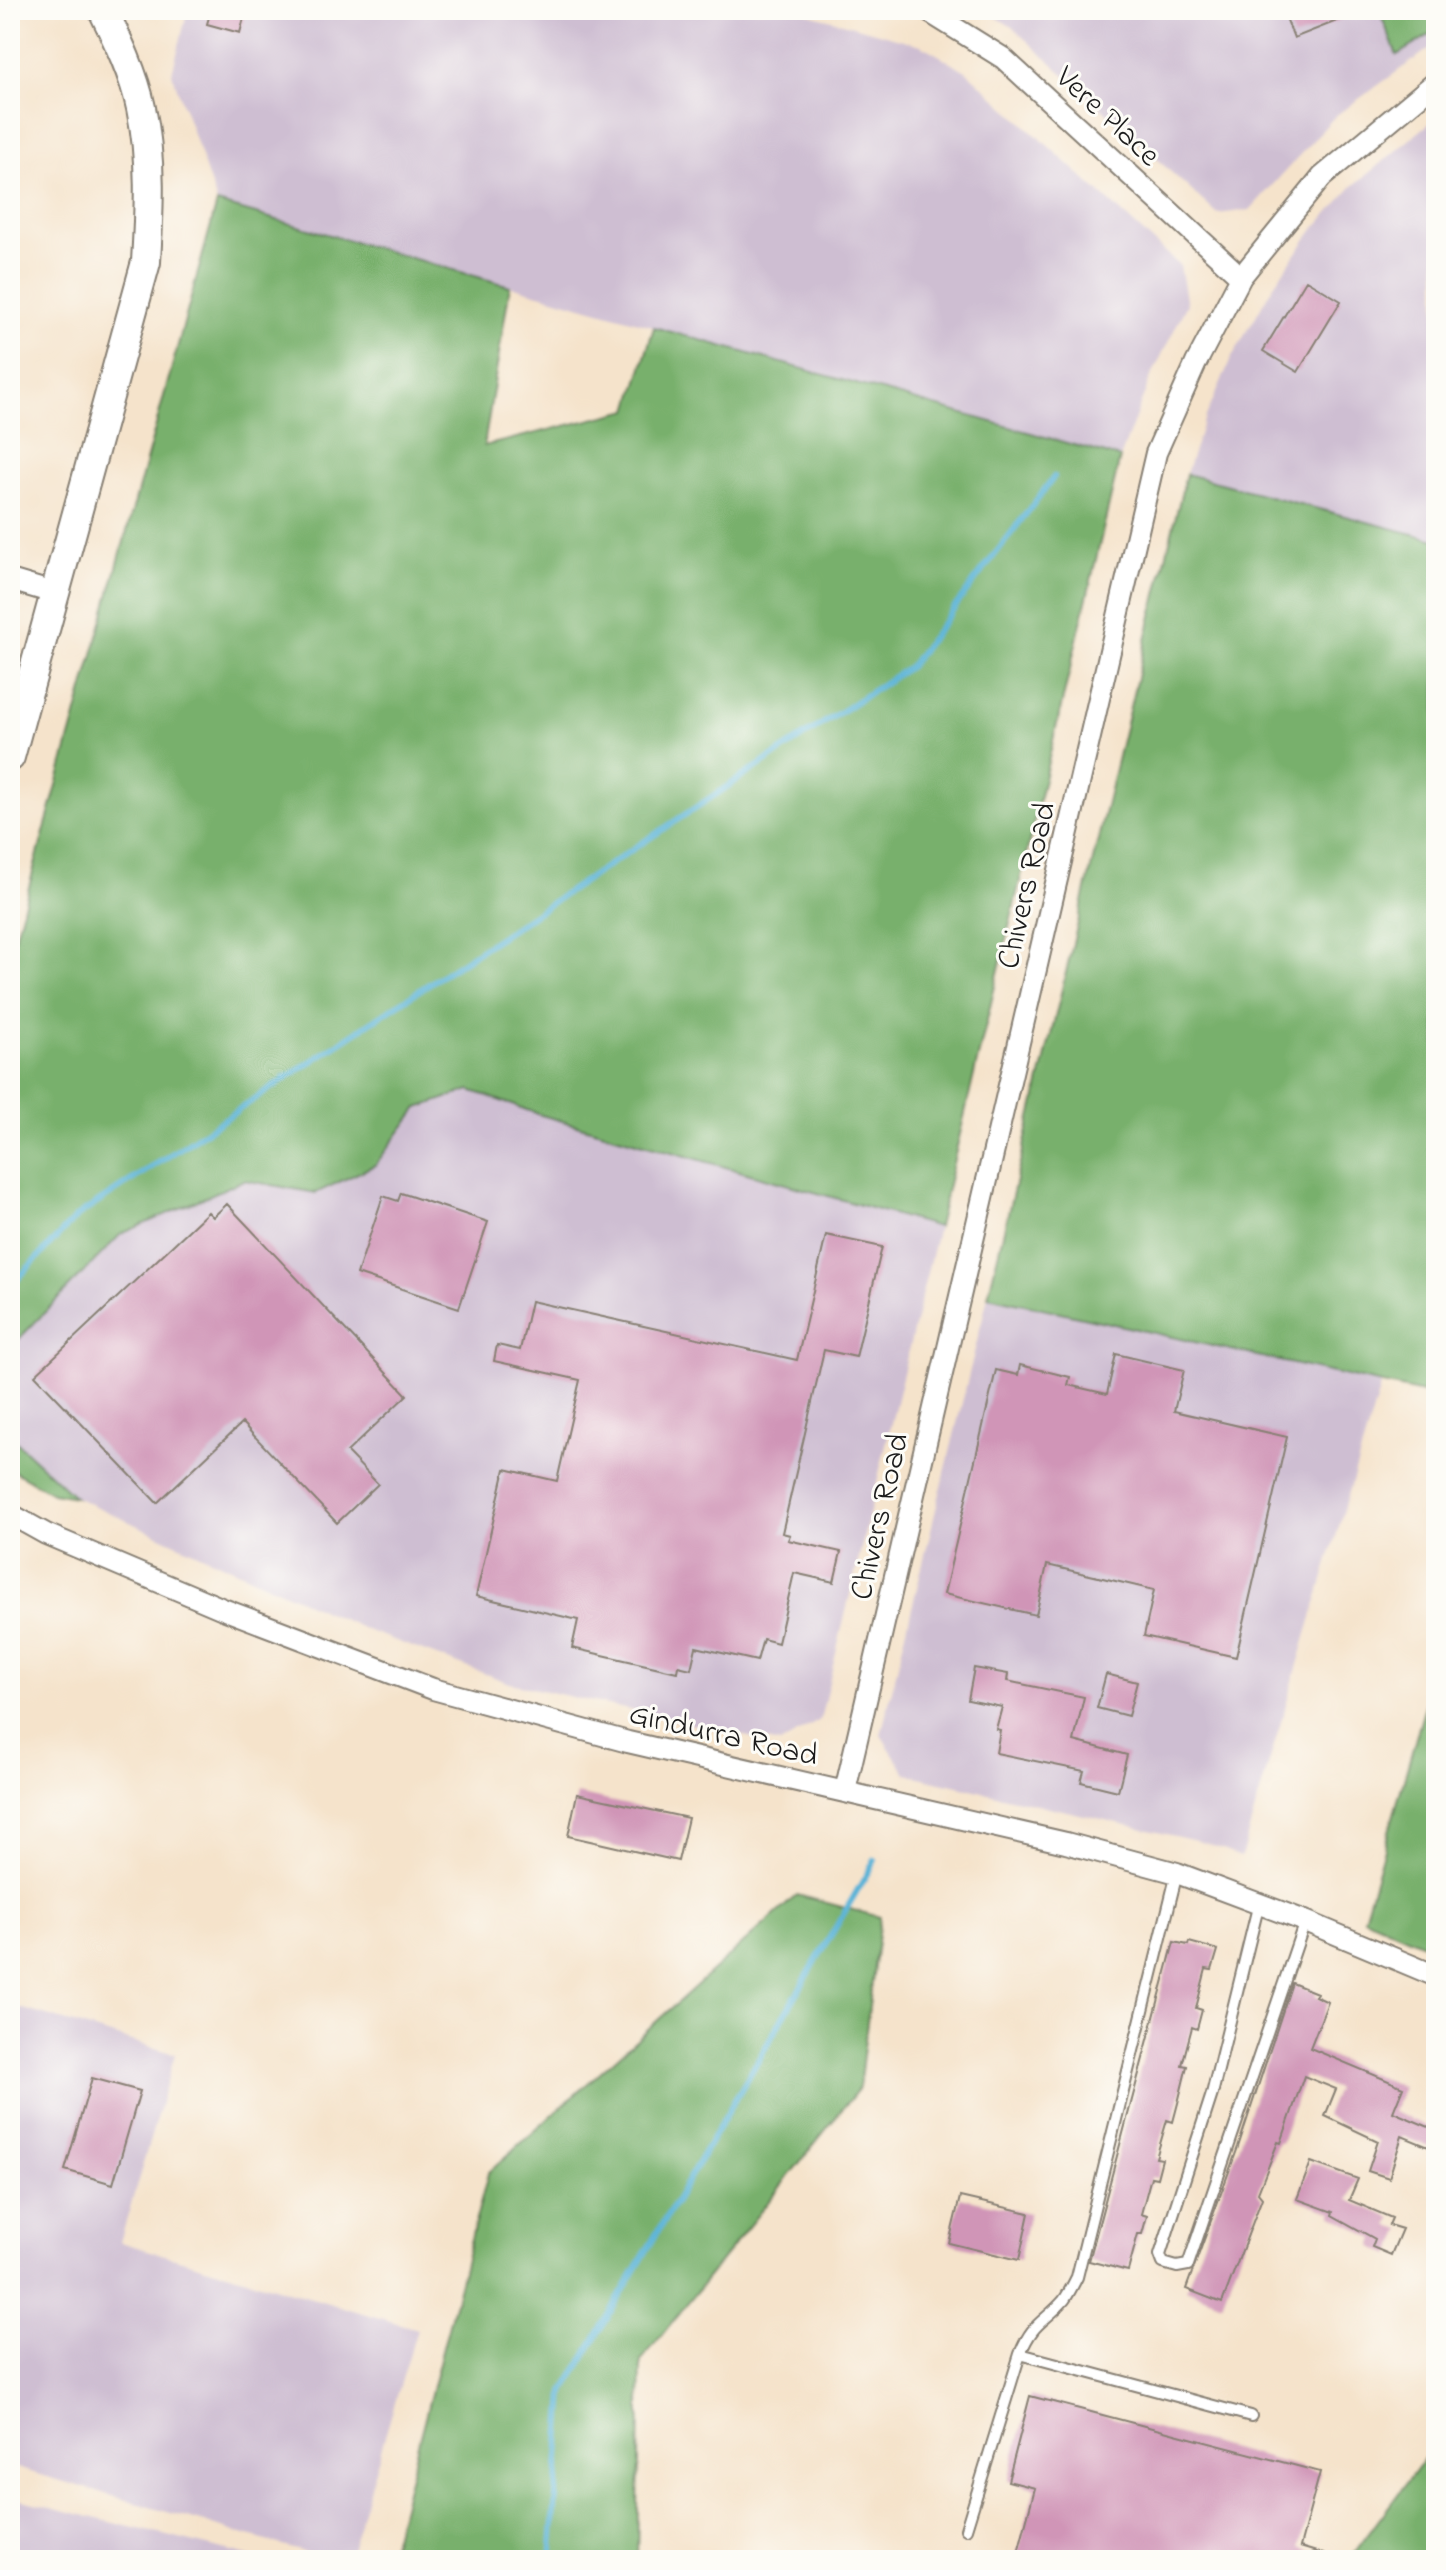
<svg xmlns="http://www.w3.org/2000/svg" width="1446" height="2570" font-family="'Indie Flower',sans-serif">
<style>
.industrial{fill:#cebed2}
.forest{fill:#78b06c;stroke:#4a6644;stroke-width:2}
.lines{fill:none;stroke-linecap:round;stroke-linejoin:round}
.stream{stroke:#5ab3d7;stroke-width:6}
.building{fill:#d095b7}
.service-casing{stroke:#888074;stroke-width:14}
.minor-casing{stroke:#888074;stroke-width:24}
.secondary-casing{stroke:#888074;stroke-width:32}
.service{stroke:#fff;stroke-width:10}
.minor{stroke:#fff;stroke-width:20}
.secondary{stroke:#fff;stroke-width:28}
.labels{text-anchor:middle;stroke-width:6;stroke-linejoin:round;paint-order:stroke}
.street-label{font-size:32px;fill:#1c1c1c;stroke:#fdfcf7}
</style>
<rect width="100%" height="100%" fill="#fdfcf7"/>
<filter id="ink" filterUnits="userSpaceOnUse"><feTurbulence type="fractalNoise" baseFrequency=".0125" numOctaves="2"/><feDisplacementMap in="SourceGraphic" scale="16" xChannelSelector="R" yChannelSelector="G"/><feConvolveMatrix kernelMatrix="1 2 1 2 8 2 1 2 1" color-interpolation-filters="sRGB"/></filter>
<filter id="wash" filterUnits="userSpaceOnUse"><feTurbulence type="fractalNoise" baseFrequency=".006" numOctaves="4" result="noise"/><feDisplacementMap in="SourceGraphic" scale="32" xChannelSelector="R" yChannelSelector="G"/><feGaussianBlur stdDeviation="1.8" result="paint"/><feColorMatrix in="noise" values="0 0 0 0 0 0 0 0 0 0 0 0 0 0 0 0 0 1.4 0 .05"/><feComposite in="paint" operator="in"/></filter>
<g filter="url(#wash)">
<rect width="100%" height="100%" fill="#f5e3cb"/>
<path class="industrial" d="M188,10H796L921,45L966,71L1180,266L1187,304L1150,379L1120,458L217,203L172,73Z
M985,10H1436V44L1335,116L1250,210L1217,214L1012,27Z
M1436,118V540L1186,474L1203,423L1232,357L1275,283L1315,228L1353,186Z
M470,1090L541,1115L938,1227L820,1720L780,1744L510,1683L366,1630L75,1497L10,1436V1348L121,1234L244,1179L317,1193L375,1165L418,1108Z
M988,1296L1381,1384L1241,1857L1205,1843L906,1774L881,1735Z
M10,2005L175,2054L120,2242L417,2329L348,2560H331L10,2466Z
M10,2497L264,2560H10Z"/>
<path class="forest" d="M1379,10H1436V31L1397,55Z
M217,203L510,286L484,446L629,410L654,327L1120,458L938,1227L541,1115L470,1090L418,1108L375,1165L316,1193L244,1180L121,1234L10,1348V956Z
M1186,474L1436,540V1396L988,1296Z
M10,1436L75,1497L52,1493L10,1469Z
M1436,1668V1950L1364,1918Z
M797,1895L880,1917L859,2088L641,2361L637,2560H388L488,2173Z
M1436,2443V2560H1349Z"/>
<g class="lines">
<path class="stream" d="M10,1287L76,1217L910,666L1054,477
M551,2560L564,2392L875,1860"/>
</g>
<g id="blocks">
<path class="building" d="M211,10H246L240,33L207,24Z
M1283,10H1362V11L1294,38Z
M1306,280L1341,301L1298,372L1263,351Z
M401,1193L488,1222L459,1308L357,1274L383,1196L398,1201Z
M227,1204L407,1395L347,1452L378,1484L337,1523L242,1423L157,1503L35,1375L208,1212L213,1217Z
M826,1235L882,1247L856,1357L824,1350L782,1533L790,1535L788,1540L841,1552L834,1582L794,1573L778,1643L763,1639L757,1661L696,1647L691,1669L678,1666L677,1672L572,1648L578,1620L476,1596L505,1469L557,1481L580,1380L494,1361L497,1345L520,1350L531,1301L797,1360Z
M1116,1354L1184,1370L1174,1411L1287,1437L1236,1657L1144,1636L1154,1590L1047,1565L1036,1615L944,1594L996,1370L1018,1375L1020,1365L1070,1377L1068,1385L1107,1394Z
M974,1668L1008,1674L1007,1681L1084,1697L1074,1741L1127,1755L1118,1791L1081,1782L1084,1771L996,1753L1000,1730L996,1729L1002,1707L968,1700Z
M1106,1674L1137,1682L1128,1716L1097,1708Z
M577,1794L688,1818L678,1861L568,1836Z
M1174,1942L1188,1945L1189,1942L1218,1950L1212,1970L1206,1969L1196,2008L1202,2010L1197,2029L1192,2027L1182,2065L1187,2066L1178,2103L1173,2122L1167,2120L1156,2158L1162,2159L1157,2178L1151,2177L1141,2214L1147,2216L1142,2234H1138L1128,2271L1089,2261Z
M1292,1983L1317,1993L1315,1996L1328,2002L1310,2048L1403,2087L1393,2112L1436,2130V2150L1402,2136L1389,2178L1368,2171L1378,2141L1325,2116L1336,2089L1304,2076L1281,2143L1278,2142L1258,2193L1262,2198L1222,2303L1186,2289L1238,2147Z
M92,2078L140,2091L113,2184L65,2170Z
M1311,2162L1358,2179L1349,2200L1392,2218L1389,2225L1402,2229L1391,2255L1372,2247L1375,2239L1332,2215L1333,2212L1297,2199Z
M960,2197L1029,2213L1019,2260L949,2243Z
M1030,2396L1320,2472L1300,2547L1330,2556V2560H1016L1035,2488L1008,2481Z"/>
</g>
</g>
<g filter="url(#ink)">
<use href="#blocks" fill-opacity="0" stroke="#888074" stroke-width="2"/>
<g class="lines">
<defs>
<path id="service" d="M1177,1873L1077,2277C1073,2285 1069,2293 1064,2300C1044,2323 1033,2321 1020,2354L1251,2416
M1259,1903L1212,2094L1160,2255L1163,2263L1177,2267L1188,2265L1305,1921
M966,2529L1020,2354"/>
<path id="minor" d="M926,10L1003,58L1241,277
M10,580L57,594
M10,1514L46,1534L223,1609L433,1689L628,1742L1066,1843L1177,1873L1305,1921L1436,1976
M845,1791L1156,453L1196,363L1241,277L1322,177L1436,82"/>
<path id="secondary" d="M10,757L146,262C149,210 152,159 141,108C134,74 118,41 103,10"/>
</defs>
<use href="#service" class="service-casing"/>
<use href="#minor" class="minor-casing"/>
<use href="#secondary" class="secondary-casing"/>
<use href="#service" class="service"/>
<use href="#minor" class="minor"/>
<use href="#secondary" class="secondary"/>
</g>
</g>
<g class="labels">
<g class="street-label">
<text transform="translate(1109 115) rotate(43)" y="11">Vere Place</text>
<text transform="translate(1025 885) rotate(-77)" y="11">Chivers Road</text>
<text transform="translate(878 1516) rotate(-77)" y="11">Chivers Road</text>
<text transform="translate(724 1733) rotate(13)" y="11">Gindurra Road</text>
</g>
</g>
<rect width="1446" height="2570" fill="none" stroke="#fdfcf7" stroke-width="40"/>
</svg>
